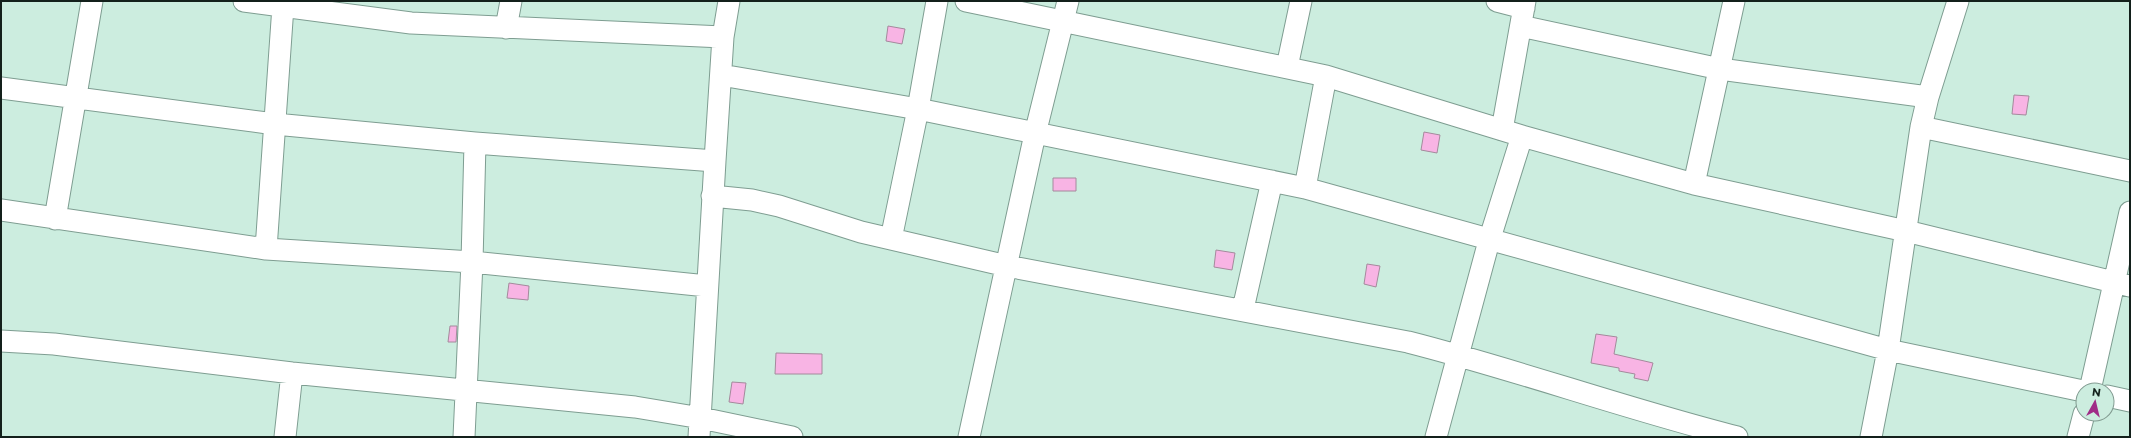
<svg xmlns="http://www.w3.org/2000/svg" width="2131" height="438" font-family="Montserrat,sans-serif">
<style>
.building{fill:#f8b4e4;stroke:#a48a9c}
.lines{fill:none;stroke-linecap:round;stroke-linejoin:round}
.minor-casing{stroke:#7e9d91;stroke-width:23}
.minor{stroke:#fff;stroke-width:21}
</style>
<rect width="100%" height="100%" fill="#cceddf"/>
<path class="building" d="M888,26L905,29L902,44L886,41Z
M2014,95L2029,96L2026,115L2012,114Z
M1424,132L1440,135L1437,153L1421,150Z
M1053,178H1076V191H1053Z
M1216,250L1235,253L1232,270L1214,267Z
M1367,264L1380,266L1376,287L1364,284Z
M509,283L529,286L528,300L507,298Z
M450,326H457L456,342H448Z
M1596,334L1617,337L1614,354L1653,363L1648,381L1634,378L1635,374L1619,371V368L1591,363Z
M776,353L822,354V374H775Z
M732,382L746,383L743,404L729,402Z"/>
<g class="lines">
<defs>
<path id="minor" d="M244,1L411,23L723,37
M966,1L1326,76L1522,136L1694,184L1906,231L2130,286
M1497,1L1524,8
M1521,26L1720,69L1928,97
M506,28L511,1
M1287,67L1301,1
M721,75L918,109L1305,188L1888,350L2083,391
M1,88L275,124L475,143L715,161
M1921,127L2130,171
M1502,130L1525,1
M1694,184L1734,1
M1305,188L1326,76
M712,196L752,200L779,206L861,232L1007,266L1408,342C1518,370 1626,409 1737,437
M1,210L266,249L472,262L707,286
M55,219L92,1
M891,239L918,109L937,1
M266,249L283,6
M1243,309L1272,181
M1,341L54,344L292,373L635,407L701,418L792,437
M2090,390L2130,212
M2107,396L2130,401
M285,437L292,373
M464,437L472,262L475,143
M699,437L715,161L723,37L729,1
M969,437L1035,134L1068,1
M1436,437L1489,241L1522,136
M1871,437L1888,350L1921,127L1928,97L1958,1
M2078,437L2084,414"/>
</defs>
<use href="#minor" class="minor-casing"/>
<use href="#minor" class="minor"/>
</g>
<rect width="2131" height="438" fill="none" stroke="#13201b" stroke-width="4"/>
<g transform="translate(2095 402) rotate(8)"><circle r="19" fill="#cceddf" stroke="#829b91"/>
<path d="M0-3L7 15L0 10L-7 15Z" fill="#a02c87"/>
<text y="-6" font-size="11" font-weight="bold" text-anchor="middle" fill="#13201b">N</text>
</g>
</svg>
